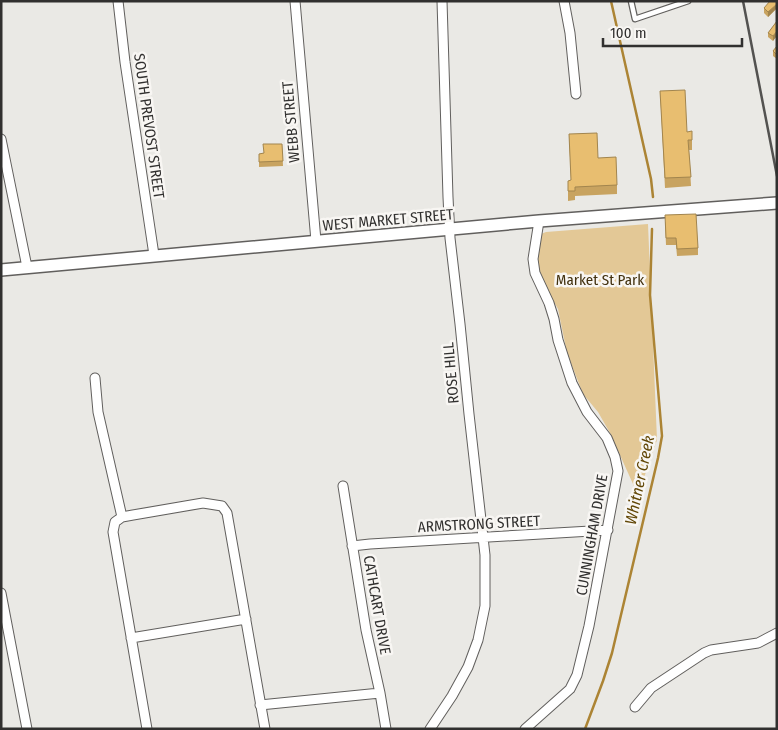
<svg xmlns="http://www.w3.org/2000/svg" width="778" height="730" font-family="'Fira Sans Condensed',sans-serif">
<style>
.green{fill:#e3c896}
.lines{fill:none;stroke-linecap:round;stroke-linejoin:round}
.stream{stroke:#ac8434;stroke-width:2.5}
.service-casing{stroke:#615f5d;stroke-width:7}
.minor-casing{stroke:#615f5d;stroke-width:11}
.tertiary-casing{stroke:#615f5d;stroke-width:14}
.service{stroke:#fff;stroke-width:4.5}
.minor{stroke:#fff;stroke-width:9}
.tertiary{stroke:#fff;stroke-width:11}
.rail{stroke:#535250;stroke-width:2.5}
.wall{fill:#c8a360}
.shaded-wall{fill:#a2854e}
.building{fill:#e8be70;stroke:#a2854e}
.labels{text-anchor:middle;stroke-width:5;stroke-linejoin:round;paint-order:stroke}
.street-label{font-size:15px;fill:#31302f;stroke:#f8f6f3}
.park-label{font-size:15px;fill:#42310e;stroke:#f8f6f3}
.water-label{font-size:16px;font-style:italic;fill:#614605;stroke:#f8f6f3}
</style>
<rect width="100%" height="100%" fill="#eae9e5"/>
<path class="green" d="M648,224L657,440L638,495L610,433L598,412L583,394L567,353L558,309L543,283L538,271L537,255L541,234L546,232Z"/>
<g class="lines">
<path class="stream" d="M611,1L651,179L653,197
M585,729L603,681L612,653L658,458L662,436L650,295L652,229"/>
<defs>
<path id="service" d="M631,1L635,19L688,1"/>
<path id="minor" d="M118,1L125,62L154,255
M295,1L316,241
M564,1L570,33L576,94
M1,139L27,267
M95,378L98,412L122,517
M343,486L366,630L380,693L386,729
M352,546L370,544L608,530
M1,593L27,729
M131,638L246,619
M260,705L380,693
M635,707L651,688L704,653L711,650L758,643L777,633
M147,729L113,532L115,522L122,517L133,515L203,503L222,506L227,513L265,729
M430,729L452,696L468,667L478,640L485,606V555L469,414L460,324L450,238L448,197L442,1
M525,729L570,689L577,675L589,626L618,471L615,457L607,438L587,412L572,383L558,340L554,319L549,303L535,273L533,259L539,221"/>
<path id="tertiary" d="M1,270L539,221L777,203"/>
</defs>
<use href="#service" class="service-casing"/>
<use href="#minor" class="minor-casing"/>
<use href="#tertiary" class="tertiary-casing"/>
<use href="#service" class="service"/>
<use href="#minor" class="minor"/>
<use href="#tertiary" class="tertiary"/>
<path class="rail" d="M743,1L777,176"/>
</g>
<path class="wall" d="M777,1V8L768,17L764,13V8Z
M777,21L773,41L768,37V33Z
M777,46V59L773,56V51Z
M660,91L687,132L692,140V150H689L691,186L665,188Z
M569,134L598,158L617,185V194L575,196V200L568,201V181H571Z
M282,144L283,166L259,167V154L264,153Z
M665,222L698,248V255L677,256L676,245H666Z"/>
<path class="shaded-wall" d="M777,4V8L768,17V12Z
M777,31V36L773,41V36Z"/>
<path class="building" d="M770,1H777V4L768,12L764,8Z
M777,21V31L773,36L768,33Z
M777,46V55L773,51Z
M685,90L687,132L692,131V140H688L691,177L665,178L660,91Z
M597,133L598,158L616,157L617,185L575,187V191H568V181L571,180L569,134Z
M263,144H282L283,161L259,162V154L264,153Z
M696,214L698,248L677,249L676,238H666L665,215Z"/>
<g class="labels">
<g class="street-label">
<text transform="translate(291 122) rotate(-95)" y="5">WEBB STREET</text>
<text transform="translate(149 126) rotate(82)" y="5">SOUTH PREVOST STREET</text>
<text transform="translate(388 220) rotate(-5)" y="5">WEST MARKET STREET</text>
<text transform="translate(451 373) rotate(-95)" y="5">ROSE HILL</text>
<text transform="translate(479 524) rotate(-3)" y="5">ARMSTRONG STREET</text>
<text transform="translate(592 535) rotate(-80)" y="5">CUNNINGHAM DRIVE</text>
<text transform="translate(377 605) rotate(80)" y="5">CATHCART DRIVE</text>
</g>
<g class="park-label">
<text x="600" y="285">Market St Park</text>
</g>
<g class="water-label">
<text transform="translate(639 480) rotate(-78)" y="6">Whitner Creek</text>
</g>
</g>
<rect width="778" height="730" fill="none" stroke="#31302f" stroke-width="5"/>
<path d="M603 38v8h139v-8" fill="none" stroke="#31302f" stroke-width="2.5"/>
<text x="610" y="38" font-size="15" fill="#31302f" stroke="#f8f6f3" stroke-width="4" paint-order="stroke">100 m</text>
</svg>
